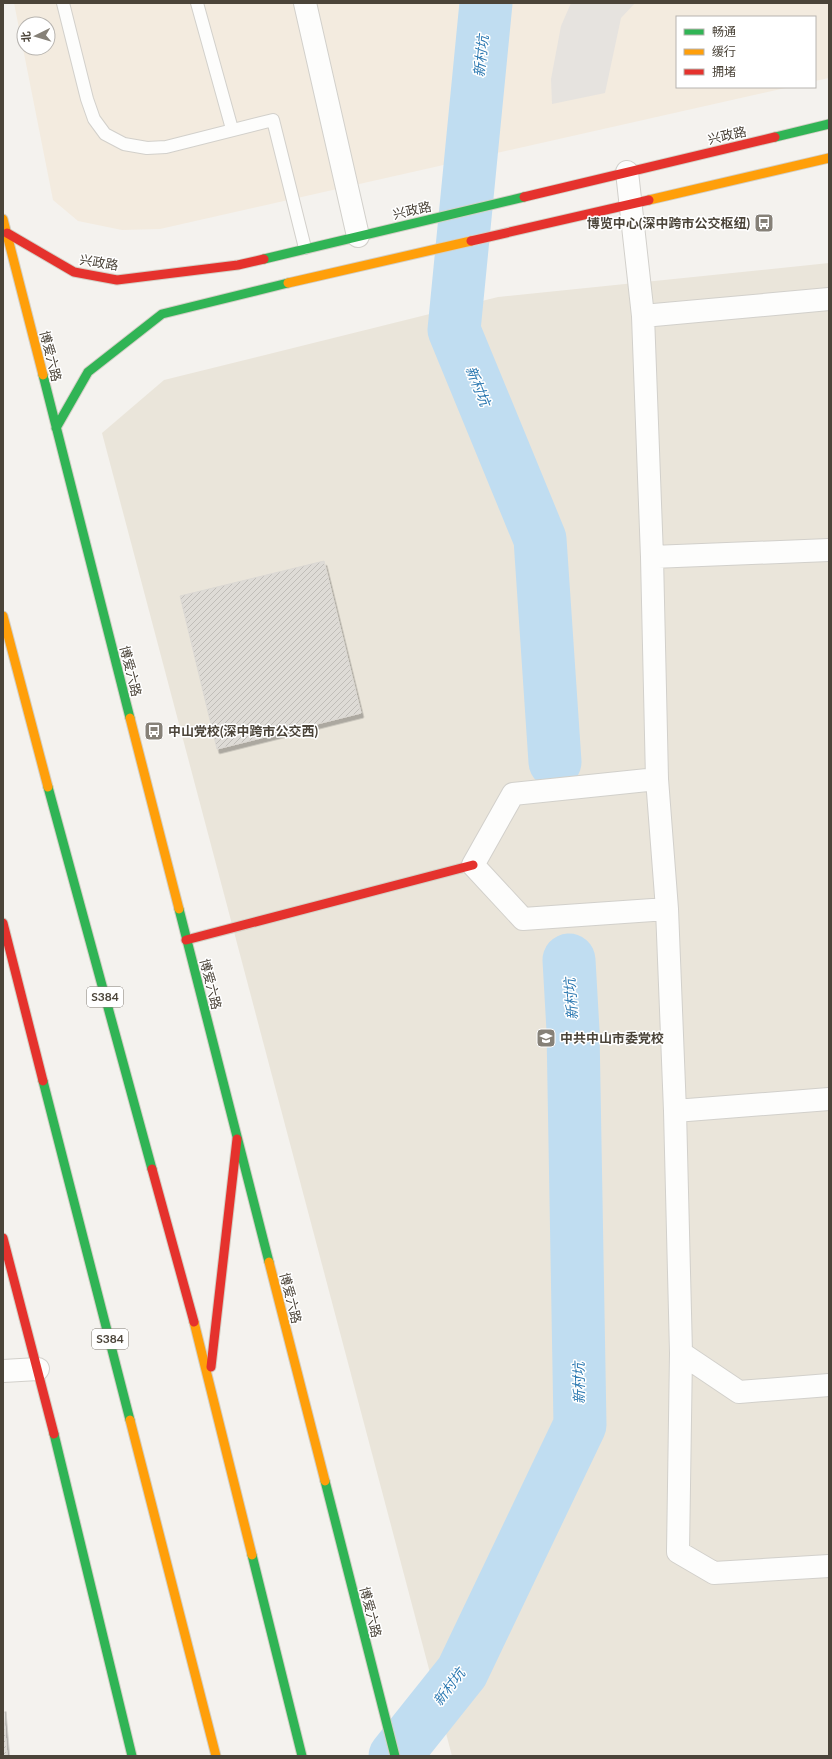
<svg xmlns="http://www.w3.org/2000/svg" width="832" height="1759" font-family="Lato,'Noto Sans SC',sans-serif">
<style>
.commercial{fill:#f3ebdf;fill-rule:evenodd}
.education{fill:#eae5da}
.parking{fill:#e6e3df}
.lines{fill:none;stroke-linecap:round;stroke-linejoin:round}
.river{stroke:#c0ddf1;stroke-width:53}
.building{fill:url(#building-hatch);stroke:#dcd9d4;filter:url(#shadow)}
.lane-casing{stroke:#d2d0cb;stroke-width:14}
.street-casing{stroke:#d2d0cb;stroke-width:24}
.fast-casing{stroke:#d3cfc5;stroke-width:11}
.slow-casing{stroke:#d3cfc5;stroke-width:11}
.jam-casing{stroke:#d3cfc5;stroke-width:11}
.lane{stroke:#fdfdfc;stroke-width:12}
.street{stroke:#fdfdfc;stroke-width:22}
.fast{stroke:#30b455;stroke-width:9}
.slow{stroke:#ff9f0a;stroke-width:9}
.jam{stroke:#e5322d;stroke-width:9}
.labels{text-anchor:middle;stroke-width:3;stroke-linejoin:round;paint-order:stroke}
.shield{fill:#fff;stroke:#817c74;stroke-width:1}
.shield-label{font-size:12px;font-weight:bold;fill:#4b4439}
.street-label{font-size:13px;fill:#4b4439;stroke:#fff}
.poi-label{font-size:13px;font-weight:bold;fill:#4b4439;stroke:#fff;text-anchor:start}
.water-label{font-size:14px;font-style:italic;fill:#2e7ab2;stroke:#fff}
</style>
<defs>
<pattern id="building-hatch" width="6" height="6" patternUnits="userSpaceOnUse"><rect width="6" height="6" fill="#dedbd6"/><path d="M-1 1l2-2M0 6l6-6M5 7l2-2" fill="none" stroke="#c0bdb8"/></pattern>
<filter id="shadow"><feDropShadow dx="2.5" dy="4.5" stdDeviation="0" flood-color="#0004"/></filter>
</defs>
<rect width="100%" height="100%" fill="#f4f2ee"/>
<path class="commercial" d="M14,3H829V78L815,81V17H677V87H790L160,229L122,230L78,221L53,200ZM24,24H48V48H24Z"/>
<path class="education" d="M829,263V1756H452L102,433L164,380L498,297Z"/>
<path class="parking" d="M571,3H635L621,18L605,93L552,104L551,79L561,26Z"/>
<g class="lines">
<path class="river" d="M486,3L454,330L540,539L555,762
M395,1756L462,1672L580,1425L573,1030L569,960"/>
</g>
<path class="building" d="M324,561L361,713L217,749L180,596Z
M3,1707L7,1756H3Z"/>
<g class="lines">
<defs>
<path id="lane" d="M63,3L87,99L94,119L105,134L124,144L147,148L166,147L273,120L305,248
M197,3L232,129"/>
<path id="street" d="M305,3L358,236
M627,172L643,316L652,557L657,779L513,794L473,865L523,919L667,909L675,1111L681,1353L739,1392L829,1385
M643,316L829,299
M652,557L829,550
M657,779L667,909
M675,1111L829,1099
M681,1353L678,1552L714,1573L829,1566
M3,1371L38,1369"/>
<path id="fast" d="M775,137L829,124
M264,259L524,197
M43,375L130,718
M56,428L88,372L162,314L288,283
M48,787L152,1169
M179,909L269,1262
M43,1081L130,1420
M54,1434L132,1756
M325,1481L395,1756
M252,1555L302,1756"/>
<path id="slow" d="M649,200L829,158
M3,219L43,375
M288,283L471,241
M3,616L48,787
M130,718L179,909
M269,1262L325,1481
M194,1322L252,1555
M130,1420L216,1756"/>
<path id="jam" d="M524,197L775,137
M7,233L74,272L117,280L238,265L264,259
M471,241L649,200
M3,923L43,1081
M186,940L473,865
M152,1169L194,1322
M3,1238L54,1434
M211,1367L237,1139"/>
</defs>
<use href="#lane" class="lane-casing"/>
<use href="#street" class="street-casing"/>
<use href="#fast" class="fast-casing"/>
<use href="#slow" class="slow-casing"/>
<use href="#jam" class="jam-casing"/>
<use href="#lane" class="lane"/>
<use href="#street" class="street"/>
<use href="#fast" class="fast"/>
<use href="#slow" class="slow"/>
<use href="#jam" class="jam"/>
</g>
<defs>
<symbol id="bus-square" viewBox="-11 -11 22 22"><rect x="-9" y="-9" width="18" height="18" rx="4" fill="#868178" stroke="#fff"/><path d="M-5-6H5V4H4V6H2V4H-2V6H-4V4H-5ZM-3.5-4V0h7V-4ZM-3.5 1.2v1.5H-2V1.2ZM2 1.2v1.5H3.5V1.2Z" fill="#fff"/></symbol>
<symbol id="school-square" viewBox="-11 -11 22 22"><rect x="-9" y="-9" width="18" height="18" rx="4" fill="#868178" stroke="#fff"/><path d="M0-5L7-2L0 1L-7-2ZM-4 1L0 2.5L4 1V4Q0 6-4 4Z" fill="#fff"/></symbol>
</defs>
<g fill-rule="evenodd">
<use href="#bus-square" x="753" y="212" width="22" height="22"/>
<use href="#bus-square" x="143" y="720" width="22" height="22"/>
<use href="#school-square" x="535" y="1027" width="22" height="22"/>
</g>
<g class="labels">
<g class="shield">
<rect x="87" y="987" width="36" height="20" rx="3"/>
<rect x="92" y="1329" width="36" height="20" rx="3"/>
</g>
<g class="shield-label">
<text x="105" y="1001">S384</text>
<text x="110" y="1343">S384</text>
</g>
<g class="street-label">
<text transform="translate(727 135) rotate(-13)" y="5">兴政路</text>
<text transform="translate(412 210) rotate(-13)" y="5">兴政路</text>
<text transform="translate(99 262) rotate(9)" y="5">兴政路</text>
<text transform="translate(51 356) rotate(76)" y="5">博爱六路</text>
<text transform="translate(131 671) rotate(76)" y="5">博爱六路</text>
<text transform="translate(211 984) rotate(76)" y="5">博爱六路</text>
<text transform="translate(291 1298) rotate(76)" y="5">博爱六路</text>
<text transform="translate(371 1612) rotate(76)" y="5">博爱六路</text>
</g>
<g class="poi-label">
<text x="750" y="228" text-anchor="end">博览中心(深中跨市公交枢纽)</text>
<text x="168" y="736">中山党校(深中跨市公交西)</text>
<text x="560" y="1043">中共中山市委党校</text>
</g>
<g class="water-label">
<text transform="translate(481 56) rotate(-84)" y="5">新村坑</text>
<text transform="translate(478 386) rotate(68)" y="5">新村坑</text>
<text transform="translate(571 999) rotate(-94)" y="5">新村坑</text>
<text transform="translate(579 1383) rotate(-91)" y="5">新村坑</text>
<text transform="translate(449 1687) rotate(-53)" y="5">新村坑</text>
</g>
</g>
<rect width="832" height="1759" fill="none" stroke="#4b4439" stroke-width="8"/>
<rect x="676" y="16" width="140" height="72" fill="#ffffff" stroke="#b7b4b0"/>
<rect x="684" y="29" width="20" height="6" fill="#30b455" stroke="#b7b4b0"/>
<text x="712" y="36" font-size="12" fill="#4b4439">畅通</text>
<rect x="684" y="49" width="20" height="6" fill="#ff9f0a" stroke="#b7b4b0"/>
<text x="712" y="56" font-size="12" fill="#4b4439">缓行</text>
<rect x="684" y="69" width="20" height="6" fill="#e5322d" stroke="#b7b4b0"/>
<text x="712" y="76" font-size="12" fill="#4b4439">拥堵</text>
<g transform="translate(36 36) rotate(265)"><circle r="19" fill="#ffffff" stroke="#b7b4b0"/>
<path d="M0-3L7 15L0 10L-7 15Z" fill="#868178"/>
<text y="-6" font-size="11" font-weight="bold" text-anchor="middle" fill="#4b4439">北</text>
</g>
</svg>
